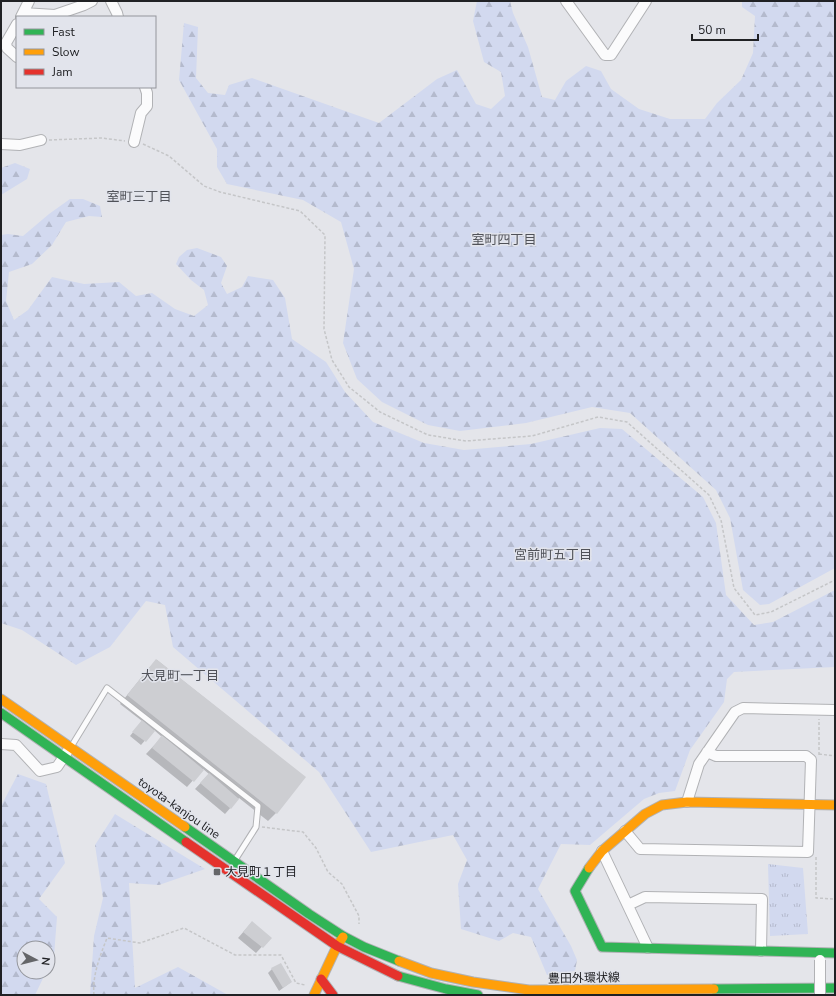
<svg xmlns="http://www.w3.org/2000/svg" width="836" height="996" font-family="'Nunito Sans','Noto Sans JP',sans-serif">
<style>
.forest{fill:url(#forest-firs)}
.park{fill:url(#park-tufts)}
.shadow{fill:#0003}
.building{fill:#cdced2}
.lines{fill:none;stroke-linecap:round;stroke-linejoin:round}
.lane-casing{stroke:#b1b2b5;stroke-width:7}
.street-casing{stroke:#b1b2b5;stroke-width:12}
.fast-casing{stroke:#b1b2b5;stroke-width:11}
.slow-casing{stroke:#b1b2b5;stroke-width:11}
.jam-casing{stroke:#b1b2b5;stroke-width:11}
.path{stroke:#c5c6c8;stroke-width:1.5;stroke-dasharray:3 2;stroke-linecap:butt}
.lane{stroke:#fbfbfc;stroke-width:5}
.street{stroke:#fbfbfc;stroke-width:10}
.fast{stroke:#30b455;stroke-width:9}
.slow{stroke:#ff9f0a;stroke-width:9}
.jam{stroke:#e5322d;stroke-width:9}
.street-bridge-casing{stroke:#b1b2b5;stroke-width:12;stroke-linecap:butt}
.street-bridge{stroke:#fbfbfc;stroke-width:10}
.poi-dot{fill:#656669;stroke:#e2e4ec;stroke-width:1.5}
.labels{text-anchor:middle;stroke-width:3;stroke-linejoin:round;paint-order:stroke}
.street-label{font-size:12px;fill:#202124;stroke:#e2e4ec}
.poi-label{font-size:12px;fill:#202124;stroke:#e2e4ec;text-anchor:start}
.neighbourhood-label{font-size:13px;fill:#505259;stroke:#e2e4ec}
</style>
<defs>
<pattern id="forest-firs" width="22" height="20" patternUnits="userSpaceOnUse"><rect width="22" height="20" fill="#d2d9ef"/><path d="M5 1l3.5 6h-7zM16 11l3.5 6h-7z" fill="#b4bacd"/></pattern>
<pattern id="park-tufts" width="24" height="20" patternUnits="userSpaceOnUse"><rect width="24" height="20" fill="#d2d9ef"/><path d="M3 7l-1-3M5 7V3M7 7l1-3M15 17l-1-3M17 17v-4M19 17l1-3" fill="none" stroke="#b4bacd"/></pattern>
</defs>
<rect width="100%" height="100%" fill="#e4e5ea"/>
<path class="forest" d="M477,1H510L513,13L528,47L542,97L555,100L566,81L586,66L601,71L611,89L639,109L670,119H705L717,103L741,80L753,53L755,16L742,7V1H835V568L769,604L760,605L743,590L730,518L716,490L630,413L592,407L526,423L460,431L428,425L382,402L357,379L343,343L354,269L341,222L303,200L227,184L217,167V149L179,80L184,23L198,27L196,78L208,93L225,95L229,85L252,78L379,123L437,79L457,70L476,104L491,109L505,96L501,72L484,62L473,21Z
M15,163L30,169L27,179L1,195V168Z
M70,199H83L100,206L102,217L89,216L66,222L52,245L32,264L9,272L6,301L14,320L28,310L52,277L84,284L119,282L136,296L152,293L175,309L194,316L208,305L204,290L191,280L176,264L179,257L187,250L197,248L221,257L227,266L221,283L227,294L242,287L248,276L273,280L285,298L292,339L326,362L345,392L373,422L424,443L464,450L531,444L600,428L622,429L703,497L716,523L726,595L754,625L773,622L835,590V667L734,672L727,679L724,702L690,750L675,791L659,793L644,799L590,845L561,844L538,889L571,946L577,960L575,971L547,975L531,937L513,933L499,941L461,929L458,884L467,860L453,835L371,852L319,772L173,647L165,605L146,601L110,647L76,665L22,630L1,623V235L8,234L23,236L49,214Z
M18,774L46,784L65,863L39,899L57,917L54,956L48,968V948H24V972H46L35,995H1V806Z
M115,814L205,869L159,885L129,883L135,988L178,967L228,995H90L94,936L103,898L95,845Z"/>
<path class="park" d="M768,864L803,868L808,934L770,936Z"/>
<path class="shadow" d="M157,660L304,777L276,813L268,821L239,798L225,814L195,789L209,774L203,769L187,787L146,754L162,737L154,730L141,745L130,736L142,721L120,704L149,668Z
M252,922L270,938L256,953L238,938Z
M272,969L291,982L279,991L268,973Z"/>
<path class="building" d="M156,659L306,777L277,814L127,695Z
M142,720L155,731L146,742L132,732Z
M162,735L204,770L194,782L152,748Z
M209,773L239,799L231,809L200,783Z
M252,921L272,938L263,948L243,932Z
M281,963L292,982L283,988L271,968Z"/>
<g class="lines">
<defs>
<path id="lane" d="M71,747L107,688L258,806L256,827L235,860"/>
<path id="street" d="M111,1L117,13L118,17
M566,1L605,55H611L646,1
M23,13L55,15L84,5L92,1
M21,17L29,1
M17,24L6,43L7,48L17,57
M134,142L141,113L147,106V93L145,87
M1,144L20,145L41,140
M1,744L16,745L40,771L57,767L67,752
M687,802L699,764L735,712L743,708L835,710
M625,831L640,849L808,852L811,760L806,756H716L707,752
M602,851L648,948
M628,905L645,897L762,899L761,951"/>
<path id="fast" d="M1,713L186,842
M185,827L309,914L343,936L364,947L399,961
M589,868L575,891L602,947L835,953
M398,976L446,989L478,995
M714,989L835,988"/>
<path id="slow" d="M1,699L185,827
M589,868L602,851L645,814L662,805L687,802L835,805
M399,961L431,973L473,982L529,990L714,989
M314,995L337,946L343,937"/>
<path id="jam" d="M186,842L337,946L398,976
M321,979L333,995"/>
</defs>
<use href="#lane" class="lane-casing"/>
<use href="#street" class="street-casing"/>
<use href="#fast" class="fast-casing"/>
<use href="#slow" class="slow-casing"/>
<use href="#jam" class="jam-casing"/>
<path class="path" d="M49,140L102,138L125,141
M143,144L169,156L204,186L220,192L300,211L325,235L324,329L332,360L349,387L380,412L428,435L466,441L532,436L598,417L627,422L709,495L721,520L734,588L755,615L771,612L835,580
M819,754L835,756
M819,755V719
M262,827L303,832L316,848L328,872L342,884L359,916V924
M816,857V898L835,899
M94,995C92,976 100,956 107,938L140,943L184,928L235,955H281L296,983L305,985"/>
<use href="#lane" class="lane"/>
<use href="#street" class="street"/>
<use href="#fast" class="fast"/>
<use href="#slow" class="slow"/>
<use href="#jam" class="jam"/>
<defs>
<path id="street-bridge" d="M820,960V995"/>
</defs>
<use href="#street-bridge" class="street-bridge-casing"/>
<use href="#street-bridge" class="street-bridge"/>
</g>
<rect class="poi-dot" x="213" y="868" width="8" height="8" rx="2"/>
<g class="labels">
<g class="street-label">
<text transform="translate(179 808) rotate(35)" y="4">toyota-kanjou line</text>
<text transform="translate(584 978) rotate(-1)" y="4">豊田外環状線</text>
</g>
<g class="poi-label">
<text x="225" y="876">大見町１丁目</text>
</g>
<g class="neighbourhood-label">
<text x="139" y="201">室町三丁目</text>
<text x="504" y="244">室町四丁目</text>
<text x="553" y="559">宮前町五丁目</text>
<text x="180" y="680">大見町一丁目</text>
</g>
</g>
<rect width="836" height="996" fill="none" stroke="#202124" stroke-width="4"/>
<rect x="16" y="16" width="140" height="72" fill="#e2e4ec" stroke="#94969c"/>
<rect x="24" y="29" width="20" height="6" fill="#30b455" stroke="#94969c"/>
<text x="52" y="36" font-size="12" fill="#202124">Fast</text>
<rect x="24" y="49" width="20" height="6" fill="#ff9f0a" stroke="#94969c"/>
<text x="52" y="56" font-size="12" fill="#202124">Slow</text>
<rect x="24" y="69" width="20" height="6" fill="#e5322d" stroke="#94969c"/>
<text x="52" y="76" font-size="12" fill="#202124">Jam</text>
<g transform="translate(36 960) rotate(97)"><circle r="19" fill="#e2e4ec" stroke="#94969c"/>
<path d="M0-3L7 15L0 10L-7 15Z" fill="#656669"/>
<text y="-6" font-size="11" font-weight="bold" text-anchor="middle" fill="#202124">N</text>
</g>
<path d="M692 34v6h66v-6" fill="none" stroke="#202124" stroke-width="2"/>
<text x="698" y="34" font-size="12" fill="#202124" stroke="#e2e4ec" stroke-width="3" paint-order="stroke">50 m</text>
</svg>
